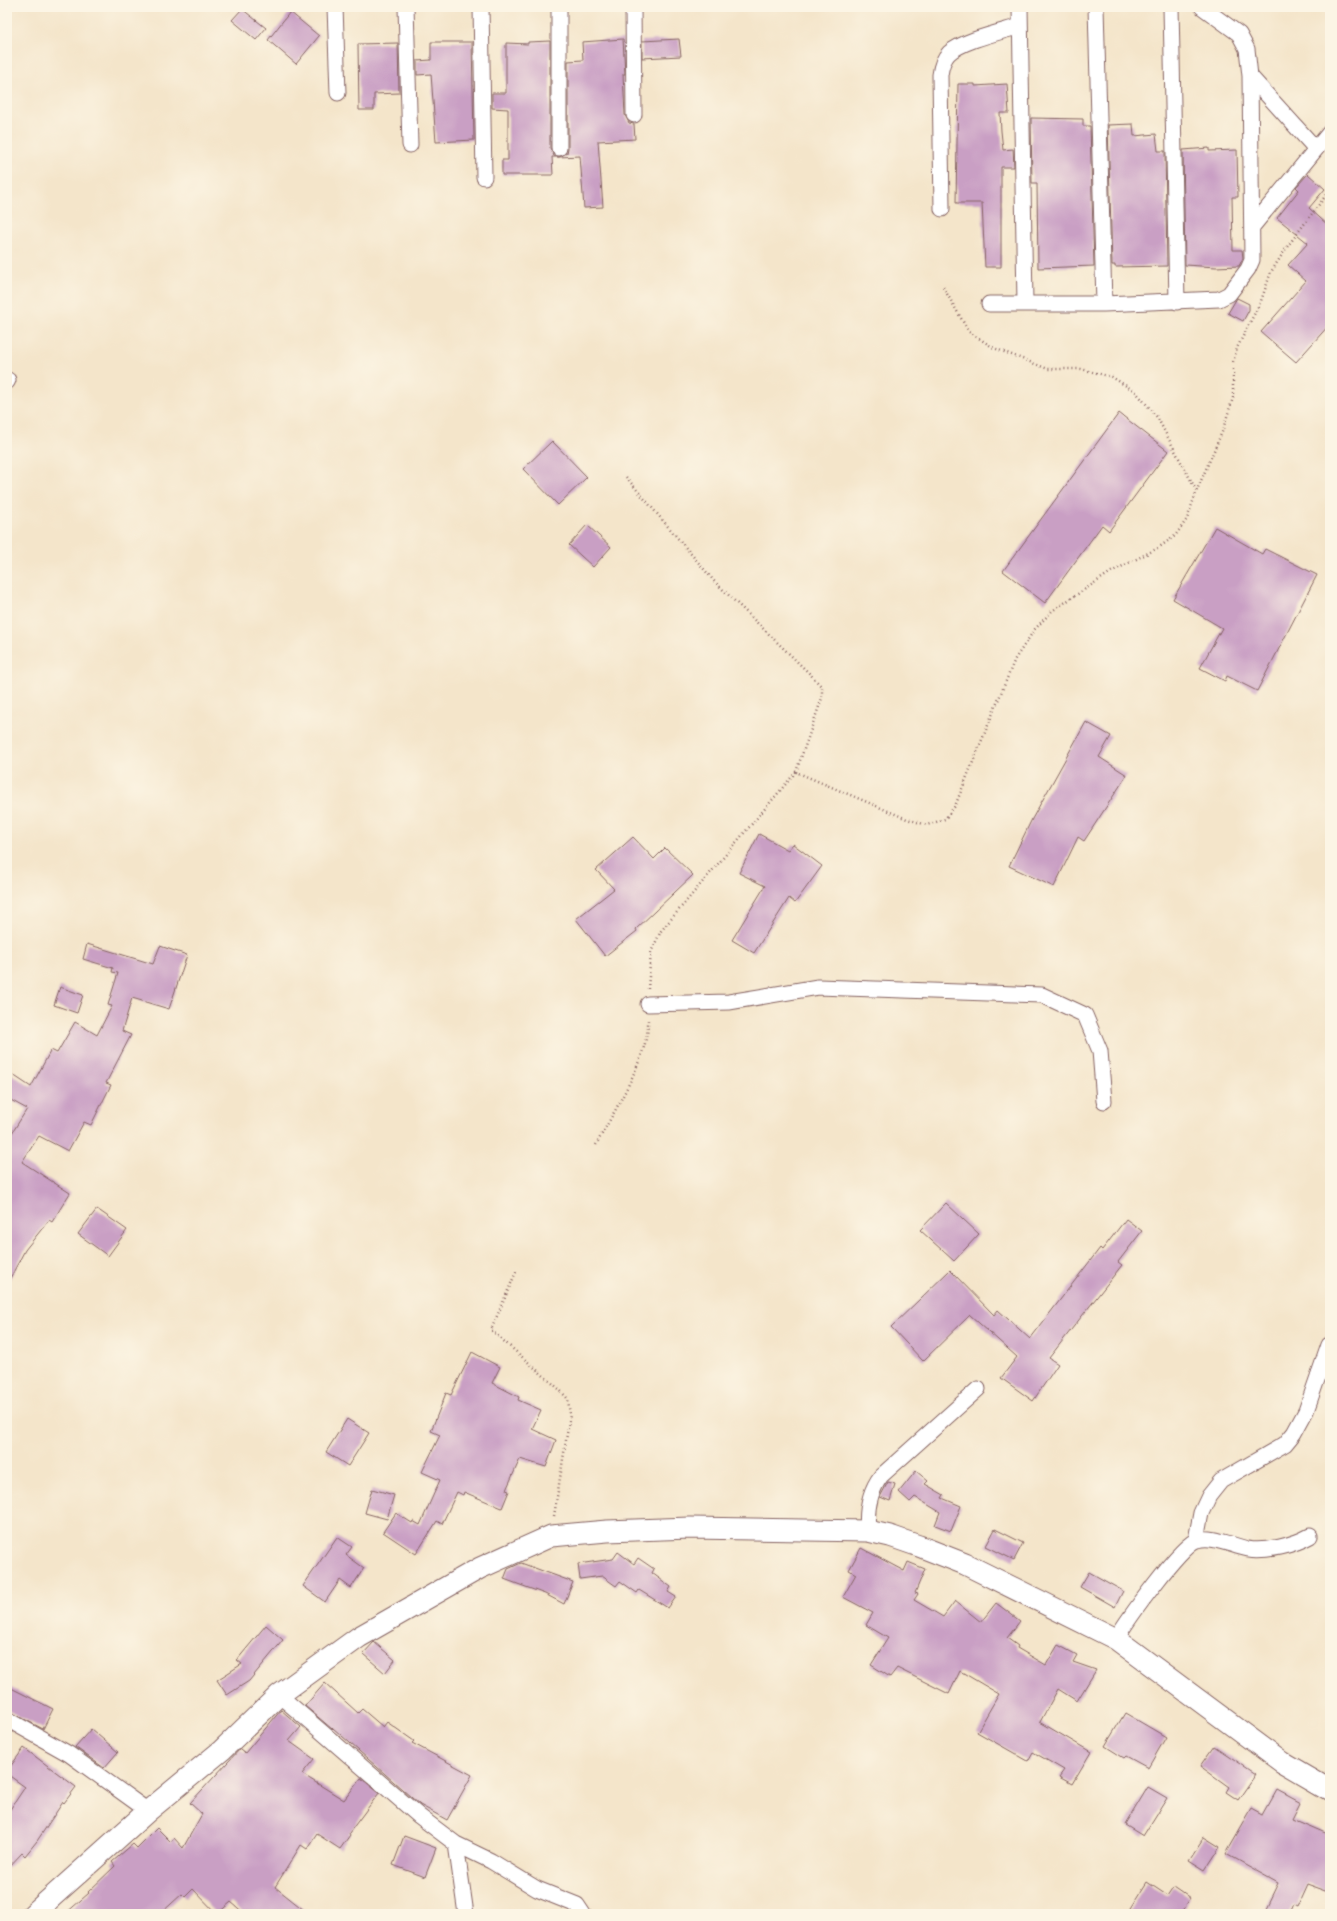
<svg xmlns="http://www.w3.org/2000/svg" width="1337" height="1921" font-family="'Gentium Book Plus',serif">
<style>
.building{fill:#c99fc4}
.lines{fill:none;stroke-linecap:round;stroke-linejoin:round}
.street-casing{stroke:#866463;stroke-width:17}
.secondary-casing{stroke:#866463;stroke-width:23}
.path{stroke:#866463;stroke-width:2.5;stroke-dasharray:1 3;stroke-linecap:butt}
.street{stroke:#fff;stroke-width:15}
.secondary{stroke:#fff;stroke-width:21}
</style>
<rect width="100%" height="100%" fill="#fcf5e5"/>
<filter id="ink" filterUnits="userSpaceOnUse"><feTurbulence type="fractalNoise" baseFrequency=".025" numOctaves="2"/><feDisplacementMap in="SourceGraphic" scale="8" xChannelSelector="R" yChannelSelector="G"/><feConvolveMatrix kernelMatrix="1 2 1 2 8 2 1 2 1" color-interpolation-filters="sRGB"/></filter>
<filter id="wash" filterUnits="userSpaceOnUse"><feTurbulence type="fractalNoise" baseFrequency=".012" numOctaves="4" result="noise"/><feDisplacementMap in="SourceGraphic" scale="16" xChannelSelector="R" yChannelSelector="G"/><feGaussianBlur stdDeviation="0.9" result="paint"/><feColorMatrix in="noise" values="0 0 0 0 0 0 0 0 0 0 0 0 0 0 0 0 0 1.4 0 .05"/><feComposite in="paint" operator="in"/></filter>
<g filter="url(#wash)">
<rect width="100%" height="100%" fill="#f4e5ca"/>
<g id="blocks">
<path class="building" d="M242,9L266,28L256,40L232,20Z
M290,12L319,36L296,64L268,40Z
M623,39L625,74H623L625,115L629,123L634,124L635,139L598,141L603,207L584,208L580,156L559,157L567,153L568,148V61L583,60L582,42Z
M679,39L681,56L642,58V41Z
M550,41V148L554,156L559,157H552L553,175H502V160H508V109L492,108V93H506V43L528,44V42Z
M431,42H472L474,140L436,142L431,74L417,75V61L431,60Z
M398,43L399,93L374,94V110H359L358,44Z
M958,84H975V86L1007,84L1009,113H1000L1001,131L1003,150L1013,149L1014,167H1001V267H985L982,203H956Z
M1031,118L1083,119V126H1090L1094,266L1038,268L1037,183H1032Z
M1133,124L1134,136L1156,134L1158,151H1165L1167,266L1115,267V265H1112L1108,125Z
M1209,148V151L1237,150L1238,197H1232L1233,250H1242L1243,258L1239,266L1216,267L1185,265L1183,150Z
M1308,174L1325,189L1309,208L1330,227V324L1296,362L1261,332L1306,281L1288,265L1308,243L1277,218L1299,190L1296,187Z
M1237,298L1249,304V310L1243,321L1228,313Z
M1119,413L1168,451L1109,531L1102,525L1045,603L1003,571Z
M552,441L587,477L558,505L523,469Z
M587,525L611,547L593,567L569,545Z
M1215,527L1262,554L1265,549L1317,575L1257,691L1227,676L1225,681L1200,668L1222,628L1173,599Z
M1086,722L1111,736L1099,757L1127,775L1084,841L1078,837L1054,887L1009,866L1032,819Z
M759,834L788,850L793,844L822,866L795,903L789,898L754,953L732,940L765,886L739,873Z
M633,837L654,859L665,848L693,875L636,929L637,931L605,956L576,919L614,889L596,870Z
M87,944L153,964L160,946L187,955L169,1009L132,998L122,1031L131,1035L106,1083L111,1085L91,1125L84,1122L68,1151L39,1136L22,1162L70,1193L52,1222L49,1220L25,1250L7,1284V1141L27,1109L7,1098V1071L31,1087L51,1050L57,1053L75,1022L97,1035L112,1006L108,1005L118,973L112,972L113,968L83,959Z
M60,987L83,995L77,1013L54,1005Z
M946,1203L979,1234L954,1261L920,1230Z
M97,1209L127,1230L108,1256L78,1234Z
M1126,1219L1142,1231L1118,1262L1122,1265L1049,1358L1058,1364L1033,1401L1001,1378L1017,1357L970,1315L923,1361L891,1327L950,1270L994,1315L998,1310L1030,1339L1100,1248L1102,1250Z
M472,1352L500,1367L492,1383L519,1397L518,1400L541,1410L532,1429L556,1440L546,1467L520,1459L506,1490L509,1491L502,1508L464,1492L463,1495L457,1492L442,1524L437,1521L416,1554L383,1532L396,1513L412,1523L413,1521L420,1525L440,1480L422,1472L440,1435L431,1431L446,1393L451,1395Z
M347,1419L369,1433L348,1466L326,1452Z
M916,1471L928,1481L925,1484L944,1495L942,1498L961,1506L951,1531L935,1525L940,1512L915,1497L910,1502L899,1492Z
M888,1482L895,1484L890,1501L880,1497Z
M372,1489L394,1495L387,1519L365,1513Z
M995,1529L1023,1543L1014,1560L986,1546Z
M337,1537L352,1547L346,1555L364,1568L351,1588L340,1580L325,1602L303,1586Z
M861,1548L904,1571L908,1562L925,1569L915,1593L918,1594L914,1600L943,1617L955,1601L981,1622L996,1603L1020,1621L1007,1638L1018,1646L1017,1648L1046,1665L1058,1645L1077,1655L1073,1662L1096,1670L1077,1701L1058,1689L1040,1722L1091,1752L1072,1784L1059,1777L1064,1770L1033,1752L1028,1761L977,1732L999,1694L960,1671L949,1694L897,1668L890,1677L871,1665L888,1638L866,1625L873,1613L843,1597L856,1574L849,1570Z
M618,1552L634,1564L638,1558L654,1569L652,1573L671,1587L668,1592L676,1597L668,1608L639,1590L637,1593L620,1581L616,1586L602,1576L580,1579L578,1564L613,1559Z
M521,1563L573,1582L564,1604L545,1594L504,1579L508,1569Z
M1089,1572L1123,1591L1115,1607L1080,1587Z
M266,1625L283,1640L249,1681L227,1695L217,1680L242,1664L237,1660Z
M374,1642L395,1660L385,1673L363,1654Z
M325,1683L358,1713L362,1709L383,1727L387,1722L414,1741L412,1743L472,1775L447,1820L420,1805L333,1728L332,1729L305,1706Z
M7,1686L53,1709L43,1729L7,1710Z
M281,1710L301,1727L289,1741L314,1759L302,1774L344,1800L361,1778L379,1793L349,1833L350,1835L340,1849L317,1834L307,1849L301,1845L275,1887L309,1914H245L231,1902L217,1914L193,1889L185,1897L182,1894L160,1914H65L89,1893L88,1892L115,1866L112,1862L133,1844L137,1848L157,1828L171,1842L174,1838L183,1848L202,1814L190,1803L240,1749L245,1753Z
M1125,1713L1166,1737L1148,1768L1126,1756L1124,1758L1105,1746Z
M91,1729L118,1752L104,1768L75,1747Z
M1214,1746L1256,1774L1238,1800L1226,1792L1229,1787L1200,1766Z
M24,1748L76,1787L64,1803L63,1802L37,1841L25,1856L22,1853L7,1869V1814L25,1787L7,1774V1771Z
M1148,1787L1167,1798L1143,1836L1125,1825Z
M1277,1790L1301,1803L1293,1819L1330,1835V1891L1308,1883L1297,1907L1293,1905L1289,1914H1278L1266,1908L1278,1883L1226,1854L1252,1809L1263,1815Z
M404,1836L436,1848L425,1877L393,1865Z
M1204,1837L1220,1847L1205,1870L1189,1860Z
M1147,1882L1168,1896L1174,1887L1190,1898L1180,1914H1127Z"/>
</g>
</g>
<g filter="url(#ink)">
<use href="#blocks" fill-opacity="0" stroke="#866463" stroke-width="1"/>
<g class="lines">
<defs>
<path id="street" d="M335,7L338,93
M406,7L410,145
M481,7L484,177
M559,7V148
M633,7L634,115
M1020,7L1025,303
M1096,7L1104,304
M1171,7L1177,302
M1250,76L1316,149
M942,209L940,75C941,67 943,59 949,53C964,40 1001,32 1020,26
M1252,227L1330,132
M989,304H1104L1219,299L1229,294L1248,269L1252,260L1250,76L1247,49L1239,34L1202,7
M7,382L8,380
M648,1004L729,1002L818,987L1042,995L1085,1015L1100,1051L1104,1101
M868,1531C866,1511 869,1492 881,1476L978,1389
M1196,1540L1201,1513L1209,1496L1221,1481L1285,1444L1294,1433L1306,1411L1329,1345
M1116,1639C1126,1622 1181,1544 1197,1540C1213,1535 1232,1546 1248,1549C1266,1552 1294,1545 1310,1536
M279,1695L419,1816L456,1844L466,1914
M7,1719L69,1754L148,1811
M456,1844L491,1861L537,1889L577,1905L583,1914"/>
<path id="secondary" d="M33,1914L148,1811L222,1750L279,1695L359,1637L480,1568L551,1536L607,1531L690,1528L868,1531L890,1536L919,1546L965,1564L1116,1639L1282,1762L1330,1790"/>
</defs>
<use href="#street" class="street-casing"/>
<use href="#secondary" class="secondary-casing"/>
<path class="path" d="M943,287L969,332L994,348L1048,369H1081L1112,377L1136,392L1157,417L1196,490
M626,477L714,581L811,675L822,687V698L796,772
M648,989L651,952L661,931L796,772L907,819L927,825L945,819L955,806L1015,659L1035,629L1052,611L1111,572L1158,548L1175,536L1187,519L1197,490L1222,432L1233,398V362L1237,348L1261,301L1271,272L1287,247L1330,190
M596,1145C613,1113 650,1055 648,1020
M516,1272L491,1330L559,1389L568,1399L570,1415L554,1516"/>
<use href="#street" class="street"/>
<use href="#secondary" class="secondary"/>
</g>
</g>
<rect width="1337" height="1921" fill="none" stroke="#fcf5e5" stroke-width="24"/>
</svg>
